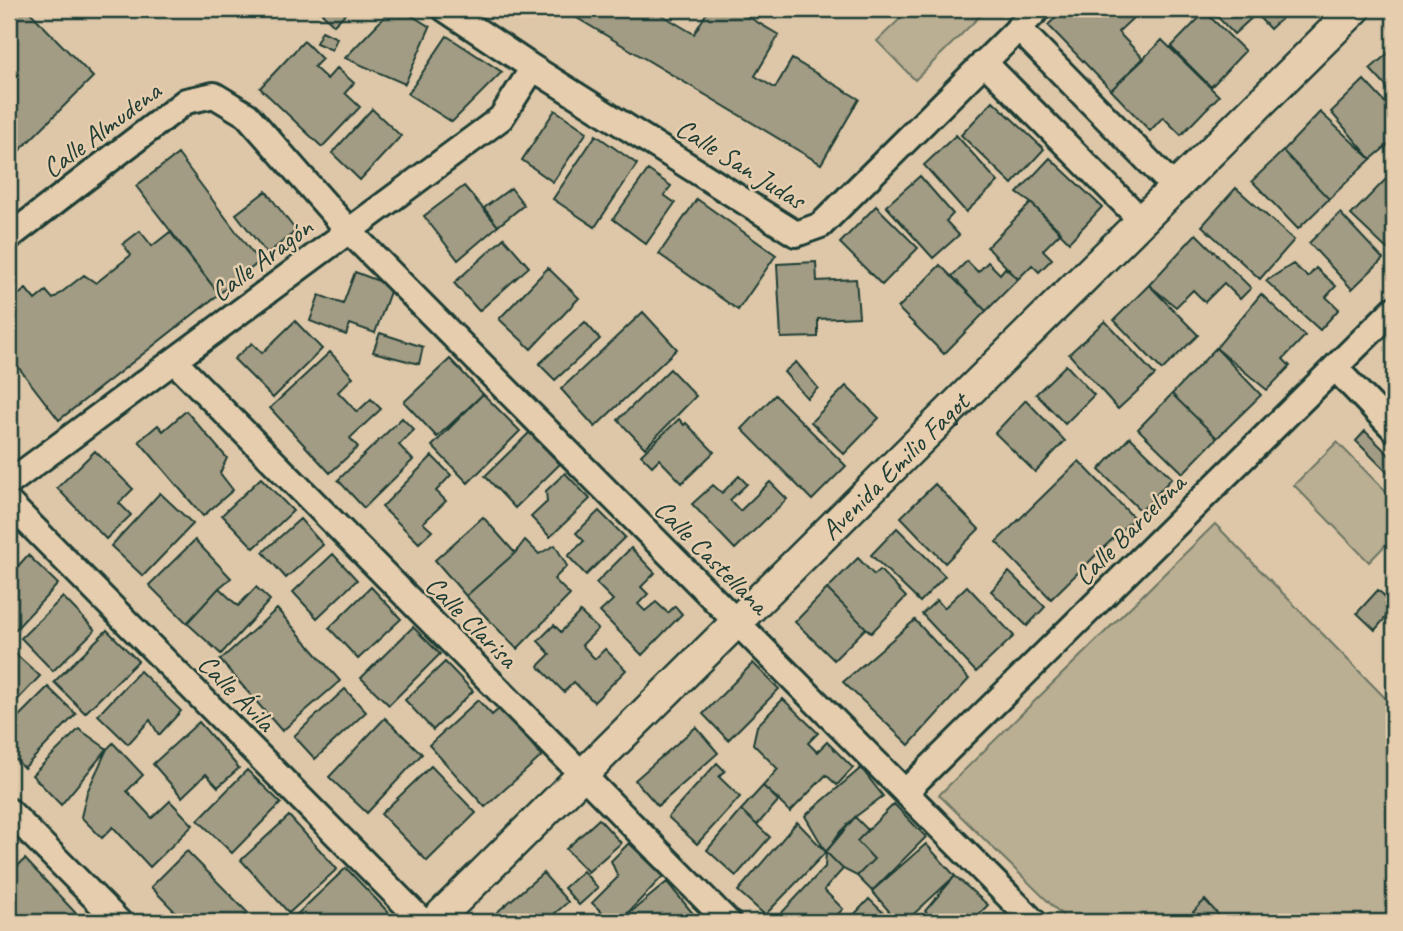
<svg xmlns="http://www.w3.org/2000/svg" width="1403" height="931" font-family="Caveat,sans-serif">
<style>
.green{fill:#baae93;stroke:#6c7664;stroke-width:2}
.building{fill:#a29c84;stroke:#1f3d34;stroke-width:2}
.lines{fill:none;stroke-linecap:round;stroke-linejoin:round}
.minor-casing{stroke:#1f3d34;stroke-width:30}
.tertiary-casing{stroke:#1f3d34;stroke-width:35}
.minor{stroke:#e5cdad;stroke-width:24}
.tertiary{stroke:#e5cdad;stroke-width:30}
.labels{text-anchor:middle;stroke-width:5;stroke-linejoin:round;paint-order:stroke}
.street-label{font-size:28px;fill:#1f3d34;stroke:#e5cdad}
</style>
<rect width="100%" height="100%" fill="#ddc7a8"/>
<filter id="ink" filterUnits="userSpaceOnUse"><feTurbulence type="fractalNoise" baseFrequency=".0143" numOctaves="2"/><feDisplacementMap in="SourceGraphic" scale="14" xChannelSelector="R" yChannelSelector="G"/><feConvolveMatrix kernelMatrix="1 2 1 2 8 2 1 2 1" color-interpolation-filters="sRGB"/></filter>
<g filter="url(#ink)">
<path class="green" d="M910,9H975L981,15L915,80L877,41Z
M1337,442L1394,500V536L1369,562L1294,485Z
M1215,524L1394,707V922H1069L939,795Z"/>
<path class="building" d="M9,9H27L93,77L9,161Z
M318,9H350L334,25Z
M392,9H401L430,27L405,84L345,58Z
M562,9H666L662,15L694,34L709,9H735L779,35L755,76L775,88L792,59L859,99L821,164Z
M1064,9H1129L1136,15L1118,32L1144,59L1111,90L1048,25Z
M1210,9H1278L1284,16L1270,29L1256,14L1234,34Z
M1205,12L1245,51L1211,87L1171,47Z
M322,31L337,38L332,50L316,43Z
M447,36L502,72L452,122L408,94Z
M1162,40L1219,96L1181,135L1163,117L1150,131L1111,90Z
M304,41L322,59L314,67L327,79L337,68L354,83L345,93L360,107L322,147L260,88Z
M1394,48V95L1370,69Z
M1364,80L1394,112V140L1371,159L1331,112Z
M993,101L1044,149L1012,184L961,135Z
M372,109L401,136L360,180L332,153Z
M555,110L587,132L553,182L522,160Z
M1320,112L1371,159L1329,199L1283,151Z
M596,135L637,164L595,227L553,199Z
M956,135L998,182L966,212L924,165Z
M1283,151L1329,199L1298,229L1252,181Z
M178,154L259,262L219,294L136,186Z
M1050,158L1102,207L1069,242L1031,203L1017,193Z
M648,170L671,186L664,195L675,203L646,244L613,219Z
M1390,175L1394,180V249L1391,253L1351,215Z
M920,176L953,214L946,221L959,235L933,258L886,206Z
M464,186L498,226L458,260L424,216Z
M511,188L524,205L498,226L484,208Z
M1236,188L1294,240L1260,279L1202,226Z
M266,191L296,231L267,254L236,214Z
M697,199L776,255L738,310L659,254Z
M1031,203L1061,232L1043,250L1052,259L1039,272L1032,265L1018,279L987,247Z
M876,206L918,248L882,285L840,243Z
M1340,213L1383,259L1352,289L1309,243Z
M140,231L152,246L170,232L219,294L59,420L9,355V302L26,289L35,300L46,291L53,299L84,275L96,283L131,255L123,244Z
M1196,234L1251,288L1240,299L1224,283L1205,302L1193,290L1176,307L1149,285Z
M504,238L529,267L479,311L454,283Z
M967,261L978,272L988,262L1000,274L1005,268L1018,279L986,311L952,276Z
M816,262L817,281L856,279L859,317L818,319V337L781,338L777,264Z
M1293,264L1308,277L1316,268L1336,286L1326,297L1339,309L1320,330L1266,281Z
M940,265L986,311L944,354L898,308Z
M548,268L579,298L531,349L499,319Z
M355,272L392,286L375,333L350,324L346,335L310,321L319,295L343,304Z
M1149,285L1198,335L1162,370L1114,320Z
M1261,294L1305,336L1283,359L1290,366L1267,390L1216,348Z
M643,312L677,349L595,427L561,389Z
M295,321L322,349L273,398L234,359L252,343L262,353Z
M1105,321L1155,375L1118,409L1069,354Z
M585,322L600,339L555,380L539,364Z
M380,333L423,347L419,364L373,352Z
M1216,348L1261,395L1217,438L1172,394Z
M330,352L353,377L338,392L357,412L371,399L381,409L350,438L358,447L330,473L270,408Z
M450,359L483,394L437,437L404,402Z
M796,362L818,388L807,398L784,372Z
M1066,365L1094,395L1065,424L1036,394Z
M670,369L696,396L645,448L618,420Z
M846,386L879,418L844,454L811,422Z
M483,394L520,431L468,483L432,446Z
M1172,394L1217,438L1183,473L1138,429Z
M775,395L846,466L812,500L742,429Z
M1026,400L1065,441L1035,472L995,433Z
M186,411L227,458L220,473L233,490L203,516L139,441L158,425L163,431Z
M402,418L414,430L399,445L413,460L364,508L338,480Z
M679,419L684,425L686,423L714,452L682,483L659,459L652,466L641,455Z
M1365,431L1394,460V479L1356,441Z
M530,432L560,464L515,508L485,476Z
M1130,437L1172,478L1141,511L1099,470Z
M95,451L133,489L119,503L131,515L106,539L57,488Z
M432,456L451,475L436,491L446,501L423,523L432,531L419,543L382,507Z
M1079,461L1134,518L1051,599L996,542Z
M565,473L590,499L550,537L531,517L547,502L546,491Z
M739,476L747,484L730,500L740,511L770,482L787,499L735,549L692,504L713,485L722,493Z
M261,478L293,511L254,548L222,515Z
M935,484L979,529L945,563L901,517Z
M160,493L193,524L143,576L111,546Z
M599,511L625,537L586,575L568,556L584,541L576,533Z
M483,517L515,553L466,596L435,560Z
M300,519L323,545L286,578L263,552Z
M897,528L945,576L920,602L871,555Z
M195,540L231,578L219,588L187,623L149,585Z
M525,540L539,554L555,545L567,566L554,579L570,595L517,649L466,596L515,553Z
M631,548L655,573L641,587L648,594L638,604L645,611L656,602L668,613L675,606L682,614L642,655L600,612L613,600L596,583Z
M333,554L357,580L317,618L293,592Z
M28,555L58,584L15,630L9,623V576Z
M858,558L874,575L880,570L906,597L871,633L827,589Z
M1009,572L1045,607L1027,626L991,591Z
M967,586L1014,636L976,672L922,614L937,600L944,608Z
M256,587L270,600L221,654L187,623L219,588L238,606Z
M371,587L401,619L358,659L329,628Z
M827,589L866,628L834,660L795,622Z
M1378,590L1394,605V608L1375,630L1357,613Z
M63,597L95,630L53,671L21,638Z
M277,609L340,681L282,731L220,660Z
M580,612L598,629L582,645L595,659L605,649L626,670L594,702L574,682L564,692L538,666L550,654L538,641L554,625L561,632Z
M915,620L969,679L909,745L843,682Z
M413,627L440,654L389,705L361,678Z
M107,630L138,661L85,713L54,682Z
M10,649L40,676L9,709V650Z
M445,662L473,691L433,730L405,700Z
M753,663L779,689L728,740L703,714Z
M140,671L181,711L159,735L150,720L128,744L98,715Z
M48,687L76,714L24,768L9,753V726Z
M345,689L366,712L315,759L294,736Z
M783,699L818,733L808,743L817,752L827,742L853,768L837,785L826,775L790,812L763,786L778,769L753,744L757,726Z
M478,700L492,715L500,708L542,756L485,807L429,745Z
M385,718L422,754L367,813L329,777Z
M199,722L239,768L218,787L206,774L182,797L153,764Z
M696,727L718,753L658,806L635,780Z
M79,729L107,749L61,805L32,775Z
M113,743L143,775L127,791L152,818L170,801L193,825L150,867L113,827L102,838L81,817L87,792L107,749Z
M717,763L725,771L719,777L740,797L697,844L668,817Z
M431,766L476,813L427,861L381,814Z
M861,768L883,796L855,817L840,832L826,852L805,816Z
M247,770L281,803L232,853L198,820Z
M763,786L779,800L757,825L741,810Z
M894,804L926,837L872,891L857,876L874,859L857,841Z
M741,810L770,837L736,876L707,850Z
M289,816L337,869L289,913L241,860Z
M855,817L868,830L857,841L874,859L857,876L843,869L826,852Z
M599,819L621,843L588,872L566,849Z
M797,822L826,852L765,915L738,891Z
M629,843L663,876L619,922H612L592,903L618,877L611,861Z
M926,844L955,876L905,922H898L872,891Z
M187,851L248,913L238,922H185L151,887Z
M826,852L843,869L824,890L843,909L830,922H773L825,867Z
M25,859L84,922H16L9,914V874Z
M346,868L390,914L381,922H297L293,918Z
M583,871L598,888L579,905L564,888Z
M543,873L568,902L545,922H491L489,919Z
M955,876L988,905L971,922H936L925,911Z
M667,882L695,916L688,922H619Z
M869,899L893,922H847Z
M1205,900L1225,922H1202L1193,912Z"/>
<g class="lines">
<defs>
<path id="minor" d="M445,9L533,68L796,234L821,225L1038,9
M1018,28L1175,188
M984,62L1142,221
M9,237L186,101L214,95L247,115L349,231L1034,922
M174,361L728,922
M1335,368L1394,429
M9,483L501,118L533,68
M9,503L423,922
M905,792L1394,309
M9,811L119,922"/>
<g id="tertiary">
<path id="s1" d="M434,922L1355,9"/>
</g>
</defs>
<use href="#minor" class="minor-casing"/>
<use href="#tertiary" class="tertiary-casing"/>
<use href="#minor" class="minor"/>
<use href="#tertiary" class="tertiary"/>
</g>
</g>
<g class="labels">
<g class="street-label">
<text transform="translate(101 129) rotate(-37)" y="10">Calle Almudena</text>
<text transform="translate(741 163) rotate(32)" y="10">Calle San Judas</text>
<text transform="translate(261 259) rotate(-37)" y="10">Calle Aragón</text>
<text dy="10" stroke="none"><textPath href="#s1" startOffset="648">Avenida Emilio Fagot</textPath></text>
<text transform="translate(1129 529) rotate(-45)" y="10">Calle Barcelona</text>
<text transform="translate(712 556) rotate(45)" y="10">Calle Castellana</text>
<text transform="translate(472 621) rotate(45)" y="10">Calle Clarisa</text>
<text transform="translate(237 692) rotate(45)" y="10">Calle Ávila</text>
</g>
</g>
<rect width="1403" height="931" fill="none" stroke="#e5cdad" stroke-width="35"/>
<rect x="18" y="18" width="1368" height="896" fill="none" stroke="#1f3d34" stroke-width="2.5" filter="url(#ink)"/>
</svg>
